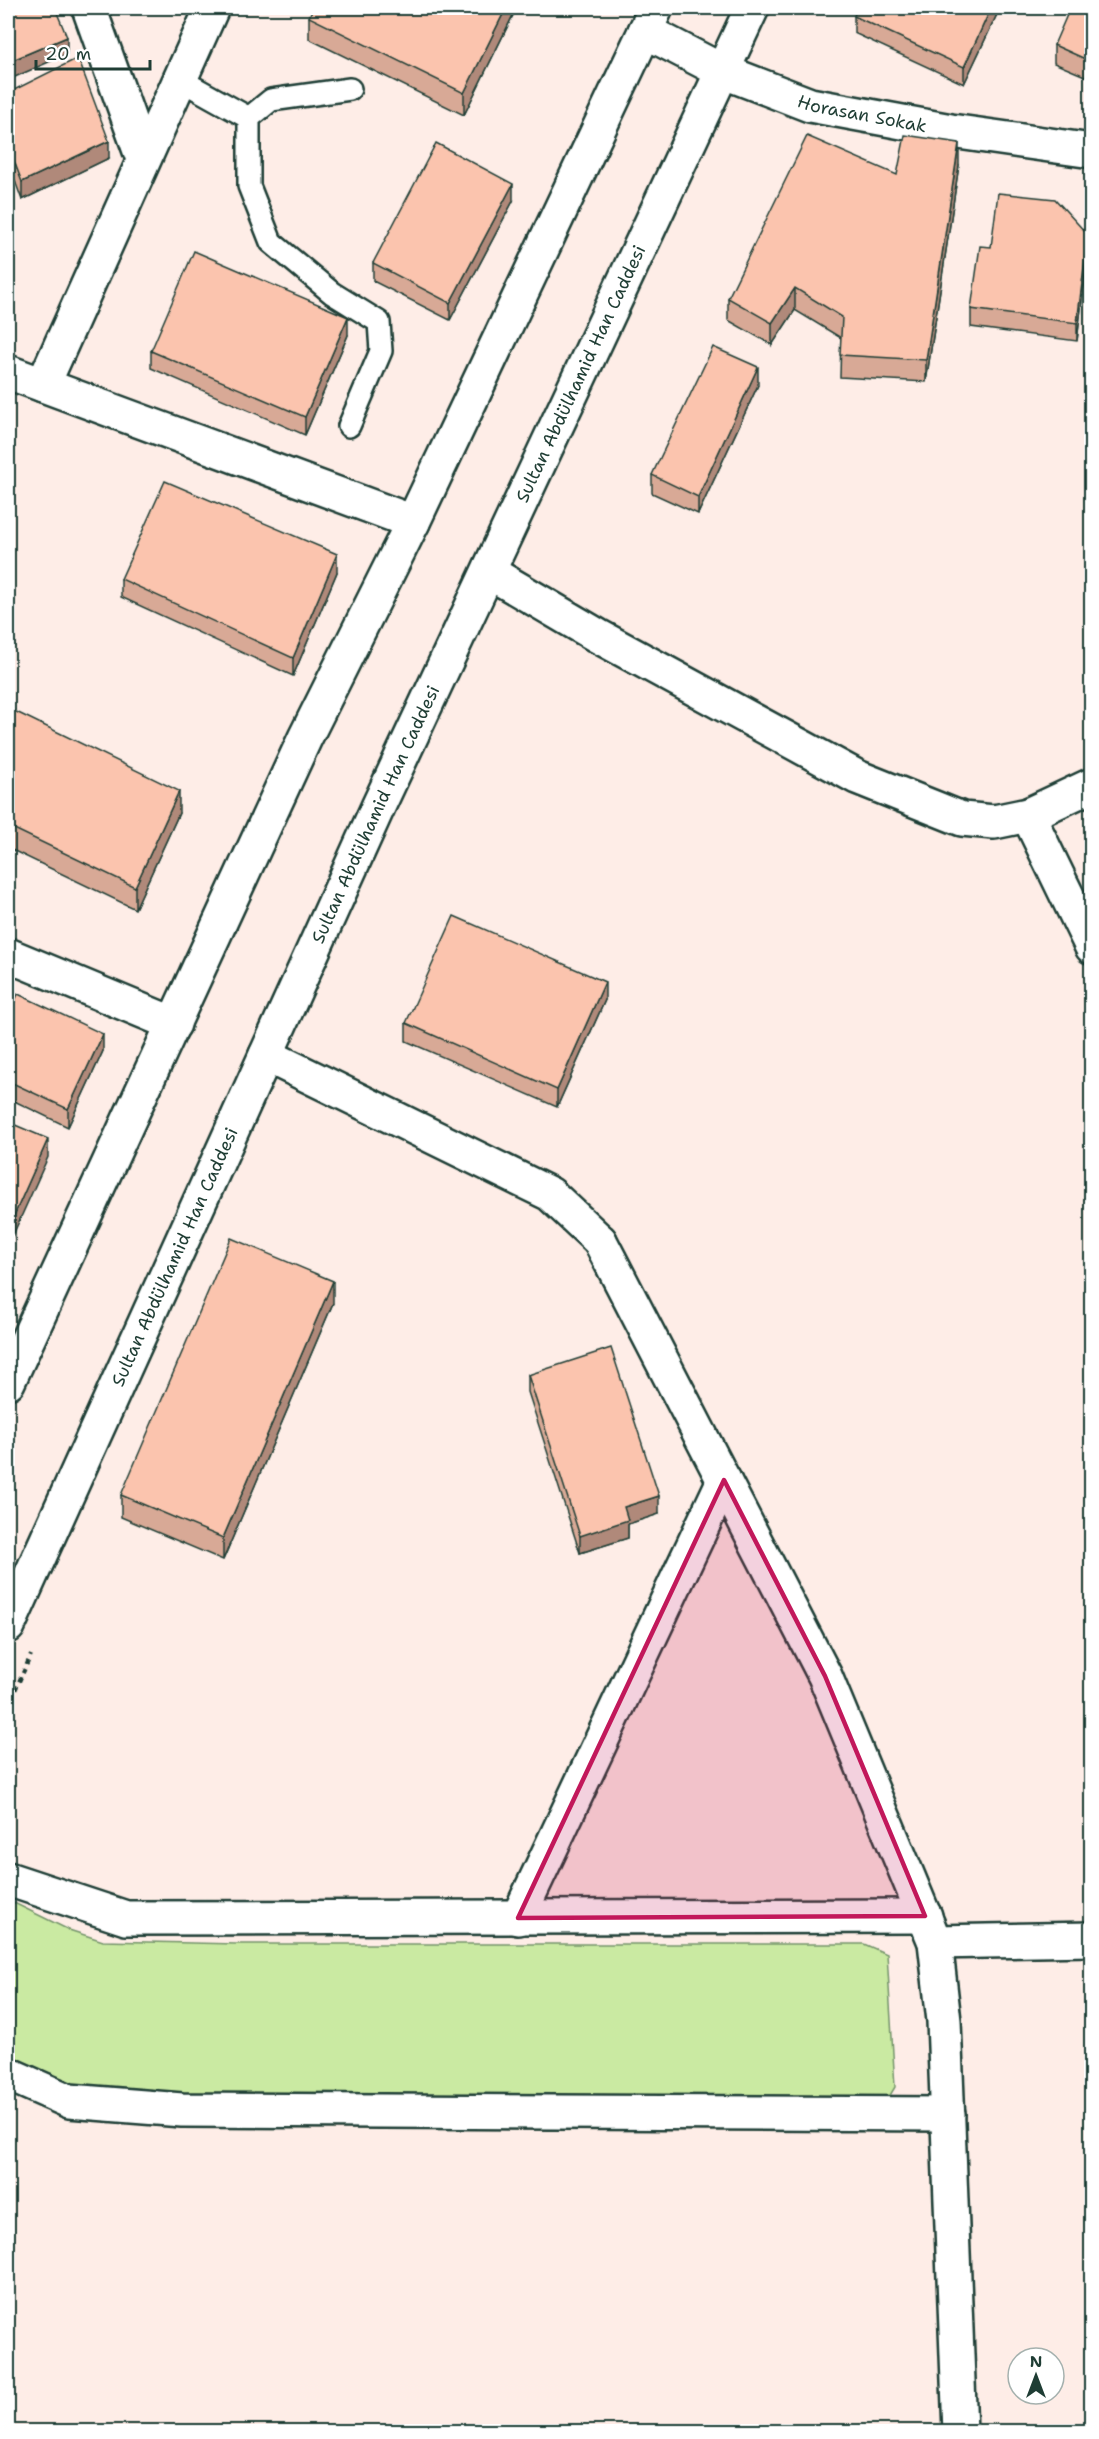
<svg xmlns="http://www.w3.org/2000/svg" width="1099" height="2439" font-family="'Shantell Sans',sans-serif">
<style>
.green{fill:#caeaa2;stroke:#74946b;stroke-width:1.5}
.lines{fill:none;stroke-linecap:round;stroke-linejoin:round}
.service-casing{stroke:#1f3d34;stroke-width:26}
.minor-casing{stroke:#1f3d34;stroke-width:38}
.tertiary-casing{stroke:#1f3d34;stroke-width:38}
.primary-casing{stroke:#1f3d34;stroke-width:38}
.path{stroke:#1f3d34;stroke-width:4;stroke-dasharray:4.5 4.5;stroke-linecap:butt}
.service{stroke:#fff;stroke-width:21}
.minor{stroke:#fff;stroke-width:33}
.tertiary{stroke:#fff;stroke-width:33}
.primary{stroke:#fff;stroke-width:33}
.wall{fill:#d8a996;stroke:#1f3d34;stroke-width:1.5}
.shaded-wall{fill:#b0897a;stroke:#1f3d34;stroke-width:1.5}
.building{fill:#fbc4ae;stroke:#1f3d34;stroke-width:1.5}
.marked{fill:#c2185b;fill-opacity:0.2;stroke:#c2185b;stroke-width:4.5;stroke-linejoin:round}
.labels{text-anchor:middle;stroke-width:4.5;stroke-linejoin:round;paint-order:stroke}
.street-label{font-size:18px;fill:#1f3d34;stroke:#fff}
</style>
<rect width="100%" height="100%" fill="#feede7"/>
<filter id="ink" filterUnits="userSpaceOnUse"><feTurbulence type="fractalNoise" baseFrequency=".0167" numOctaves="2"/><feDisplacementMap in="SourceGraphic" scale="12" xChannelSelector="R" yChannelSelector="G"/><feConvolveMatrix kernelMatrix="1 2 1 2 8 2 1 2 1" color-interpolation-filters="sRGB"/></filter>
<g filter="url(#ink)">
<path class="green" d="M8,1900L69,1930L103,1941L236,1944H864L887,1954L895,2087L889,2097H243L115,2094L62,2084L8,2058Z"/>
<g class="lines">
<defs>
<path id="service" d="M179,79L249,118L271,100L350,89
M249,118V186L271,242L332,293L379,322L381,351L349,426"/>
<g id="minor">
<path d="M89,8L143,159"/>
<path id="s1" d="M645,31L722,71L810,105L951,131L1092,151"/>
<path d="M8,372L413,522"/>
<path d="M43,385L212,8"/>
<path d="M489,572L598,636L857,777L962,819L994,822L1028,815L1092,785"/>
<path d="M1028,815L1092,947"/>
<path d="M8,955L174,1024"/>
<path d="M266,1055L550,1194L600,1241"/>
<path d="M8,1879L126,1918L925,1916"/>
<path d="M518,1918L724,1480"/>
<path d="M935,1942L1092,1939"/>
<path d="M8,2074L69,2101L182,2110L948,2114"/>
</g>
<path id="tertiary" d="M600,1241L825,1676L935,1942L944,2021L960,2432"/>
<g id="primary">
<path d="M8,1382L305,738L413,522L656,8"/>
<path id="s2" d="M8,1626L378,807L752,8"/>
</g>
</defs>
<use href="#service" class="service-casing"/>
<use href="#minor" class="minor-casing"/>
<use href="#tertiary" class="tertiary-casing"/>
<use href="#primary" class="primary-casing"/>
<path class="path" d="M8,1706L31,1655"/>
<use href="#service" class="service"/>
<use href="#minor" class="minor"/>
<use href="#tertiary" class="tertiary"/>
<use href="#primary" class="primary"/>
</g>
<path class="wall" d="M515,8V11L464,115L309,39V17Z
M1000,8L964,84L854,33V16Z
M1092,8V79L1054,63V45Z
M8,93L109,158L22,200L8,162Z
M959,165L926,382L840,377L841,338L795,310L772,345L728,320V298L897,175Z
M513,201L450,320L373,281V263Z
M991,247L1088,252L1077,341L971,327V309Z
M348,335L305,435L151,368V351Z
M758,385L698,514L652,493V475Z
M337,572L293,676L121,597V579Z
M8,708L179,813L135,909L8,848Z
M605,1000L557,1107L406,1041V1023Z
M8,1017L103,1051L68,1127L8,1098Z
M333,1303L223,1560L121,1517V1495Z
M528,1375L659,1514L628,1524V1538L580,1553L528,1392Z"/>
<path class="shaded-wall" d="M506,8H515V11L464,115V93Z
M991,8H1000L964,84V67Z
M67,37V54L8,80V62Z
M109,141V158L22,200V182Z
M959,143V165L926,382V360Z
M513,184V201L450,320V303Z
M11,206V224L8,232V215Z
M1088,235V252L1077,341V323Z
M795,288V310L772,345V323Z
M348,317V335L305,435V417Z
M758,367V385L698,514V497Z
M337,554V572L293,676V658Z
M179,791V813L135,909V887Z
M605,982V1000L557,1107V1090Z
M103,1034V1051L68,1127V1109Z
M48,1139V1157L8,1246V1229Z
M333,1281V1303L223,1560V1538Z
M659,1496V1514L628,1524V1538L580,1553V1536L624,1507Z"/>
<path class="building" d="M8,8H55L67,37L8,62Z
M313,8H506L464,93L309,17Z
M857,8H991L964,67L854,16Z
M1070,8H1092V62L1054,45Z
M78,58L109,141L22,182L8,145V93Z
M905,135L959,143L926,360L840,355L842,317L795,288L772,323L728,298L807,136L897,175Z
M436,143L513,184L450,303L373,263Z
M998,193L1055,199L1088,235L1077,323L971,309L980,246L991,247Z
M8,205L11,206L8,215Z
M194,251L348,317L305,417L151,351Z
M713,347L758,367L698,497L652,475Z
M165,481L337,554L293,658L121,579Z
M8,708L179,791L135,887L8,826Z
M454,916L605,982L557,1090L406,1023Z
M18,994L103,1034L68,1109L8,1081V1017Z
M8,1122L48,1139L8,1229Z
M231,1238L333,1281L223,1538L121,1495Z
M611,1348L659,1496L624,1507L628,1520L580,1536L528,1375Z"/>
</g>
<path class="marked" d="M724,1480L825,1676L925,1916L518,1918Z"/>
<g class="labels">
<g class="street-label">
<text dy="6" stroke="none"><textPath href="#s1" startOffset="234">Horasan Sokak</textPath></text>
<text dy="6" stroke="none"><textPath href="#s2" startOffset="1377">Sultan Abdülhamid Han Caddesi</textPath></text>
<text dy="6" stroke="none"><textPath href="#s2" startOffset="891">Sultan Abdülhamid Han Caddesi</textPath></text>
<text dy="6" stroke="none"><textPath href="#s2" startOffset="405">Sultan Abdülhamid Han Caddesi</textPath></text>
</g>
</g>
<rect width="1099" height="2439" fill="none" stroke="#fff" stroke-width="30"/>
<rect x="15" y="15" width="1069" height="2409" fill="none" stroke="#1f3d34" stroke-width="2" filter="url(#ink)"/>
<g transform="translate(1036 2376)"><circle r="28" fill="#ffffff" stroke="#a5b1ae" stroke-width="1.5"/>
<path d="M0-4.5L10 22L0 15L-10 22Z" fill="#1f3d34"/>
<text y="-9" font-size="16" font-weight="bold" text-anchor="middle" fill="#1f3d34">N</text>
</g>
<path d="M36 60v9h114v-9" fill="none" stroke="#1f3d34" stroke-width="3"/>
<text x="45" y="60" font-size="18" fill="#1f3d34" stroke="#ffffff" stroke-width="4.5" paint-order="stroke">20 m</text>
</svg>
